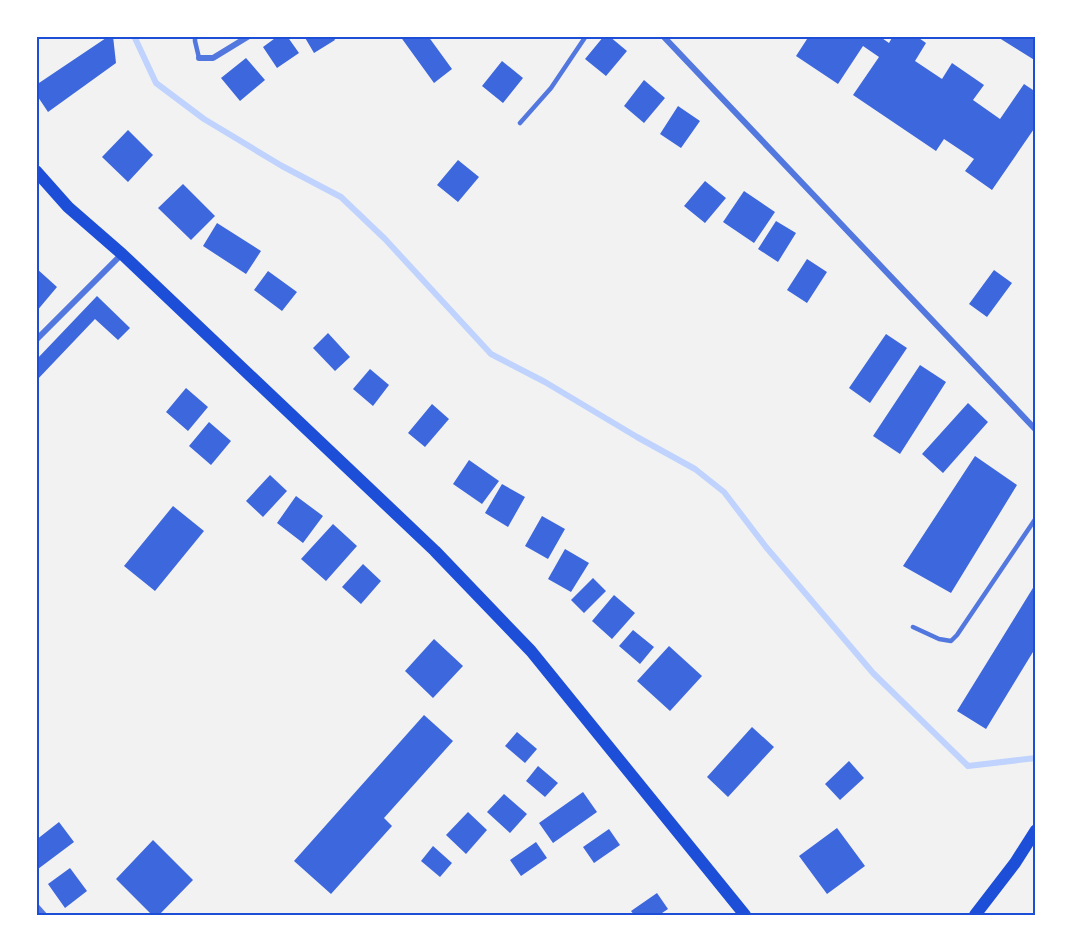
<svg xmlns="http://www.w3.org/2000/svg" width="1072" height="951" font-family="'Nunito Sans',sans-serif">
<style>
.lines{fill:none;stroke-linecap:round;stroke-linejoin:round}
.stream{stroke:#bfd3fe;stroke-width:6}
.building{fill:#3d67dc}
.service{stroke:#5277de;stroke-width:4.5}
.minor{stroke:#5277de;stroke-width:6}
.secondary{stroke:#1d4ed8;stroke-width:12}
.neatline{fill:none;stroke:#1d4ed8;stroke-width:2}
</style>
<rect width="100%" height="100%" fill="#f2f2f2"/>
<g class="lines">
<path class="stream" d="M134,36L156,83L204,119L282,166L341,197L385,239L491,354L545,382L637,437L695,469L724,492L766,547L873,673L968,766L1036,758"/>
</g>
<path class="building" d="M109,36H113L116,63L48,112L36,94V85Z
M278,36H287L299,53L277,68L263,47Z
M304,36H333L335,40L314,53Z
M400,36H428L452,69L434,83Z
M604,36H609L627,51L606,76L585,59Z
M809,36H879L889,43L893,36H916L926,43L915,61L942,79L952,63L984,85L973,100L1000,119L1024,84L1036,92V126L992,190L965,171L974,159L944,139L936,151L853,95L879,57L863,46L838,84L796,56Z
M996,36H1036V61Z
M246,58L265,80L240,101L221,78Z
M502,61L523,78L503,103L482,86Z
M644,80L665,98L644,123L624,106Z
M678,106L700,121L681,148L660,134Z
M128,130L153,155L128,182L102,157Z
M458,160L479,177L458,202L437,185Z
M705,181L726,198L705,223L684,206Z
M183,184L215,216L191,240L158,208Z
M744,191L775,212L754,243L723,222Z
M776,221L796,233L778,262L758,249Z
M217,223L261,251L246,274L203,246Z
M807,259L827,272L807,303L787,290Z
M36,268L57,287L36,312Z
M994,270L1012,283L987,317L969,304Z
M268,271L297,292L282,311L254,290Z
M97,296L130,328L118,340L95,319L36,381V360Z
M328,333L350,357L335,371L313,348Z
M886,334L907,348L870,403L849,388Z
M920,365L946,382L900,454L873,436Z
M370,369L389,385L373,406L353,389Z
M186,388L208,407L188,431L166,412Z
M968,403L988,422L943,473L922,454Z
M432,404L449,419L425,447L408,433Z
M209,422L231,441L211,465L189,446Z
M975,456L1017,485L951,593L903,566Z
M469,460L499,481L482,504L453,484Z
M270,475L287,491L263,517L246,501Z
M502,484L525,497L508,527L485,513Z
M296,496L323,516L303,543L277,523Z
M173,506L204,531L155,591L124,566Z
M542,516L565,529L548,559L525,546Z
M333,524L357,546L326,581L301,559Z
M565,549L589,563L571,592L548,579Z
M363,564L381,581L361,604L342,587Z
M593,578L606,591L584,613L571,600Z
M1036,583V647L986,729L957,711Z
M614,595L635,613L612,639L592,621Z
M633,630L654,647L640,664L619,646Z
M434,639L463,666L433,698L405,671Z
M669,646L702,676L670,711L637,681Z
M424,715L453,741L384,818L392,826L331,894L294,861Z
M752,727L774,747L728,797L707,777Z
M517,732L537,749L525,763L505,746Z
M849,761L864,778L840,800L825,784Z
M538,766L558,783L545,797L526,781Z
M583,792L597,812L553,843L539,823Z
M504,794L527,814L510,833L487,812Z
M468,812L487,830L466,854L446,835Z
M59,822L74,842L38,869L36,866V840Z
M837,828L865,866L827,894L799,856Z
M609,829L620,845L594,863L583,847Z
M153,840L193,880L159,915H152L116,879Z
M536,842L547,858L521,876L510,860Z
M433,846L452,863L440,877L421,861Z
M70,868L87,891L65,908L48,884Z
M657,893L668,909L659,915H634L631,911Z"/>
<g class="lines">
<path class="service" d="M195,36V41L199,58
M520,123L551,88L586,36
M913,627L939,639L951,641L957,635L1036,518"/>
<path class="minor" d="M663,36L1036,430
M199,58H213L249,36
M36,340L122,254
M36,906L44,915"/>
<path class="secondary" d="M36,171L68,207L122,254L435,551L531,651L745,915
M975,915L1015,863L1036,830"/>
</g>
<rect width="1072" height="951" fill="none" stroke="#ffffff" stroke-width="75"/>
<rect x="38" y="38" width="996" height="876" class="neatline"/>
</svg>
